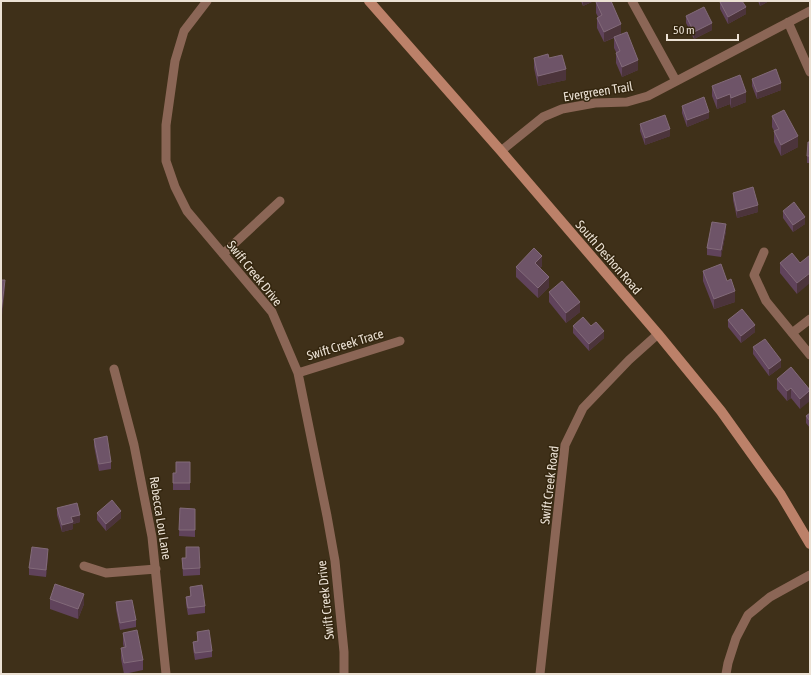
<svg xmlns="http://www.w3.org/2000/svg" width="811" height="675" font-family="'Asap Condensed',sans-serif">
<style>
.lines{fill:none;stroke-linecap:round;stroke-linejoin:round}
.street{stroke:#8b6656;stroke-width:9}
.secondary{stroke:#bc8169;stroke-width:10}
.wall{fill:#60435b}
.shaded-wall{fill:#4c343b}
.building{fill:#6e5468;stroke:#826a79}
.labels{text-anchor:middle;stroke-width:3;stroke-linejoin:round;paint-order:stroke}
.street-label{font-size:13px;fill:#ebe1d4;stroke:#34260f}
</style>
<rect width="100%" height="100%" fill="#3f3019"/>
<g class="lines">
<path class="street" d="M207,1L184,31L175,61L166,125V161L175,187L187,211L272,312L298,373L327,516L335,561L344,652V674
M632,1L676,81
M788,22L810,72
M501,151L543,117L562,109L595,103L627,102L648,96L810,11
M764,252L754,275L766,301L810,355
M223,254L280,201
M792,333L810,319
M114,369L134,445L152,537L166,674
M298,373L400,341
M84,566L106,573L156,569
M540,674L565,445L583,408L629,360L658,334
M726,674L728,663L736,638L748,615L770,597L810,575"/>
<path class="secondary" d="M369,1L501,151L658,334L721,411L781,495L810,544"/>
</g>
<path class="wall" d="M581,1H594L583,6Z
M758,1H769L760,6Z
M596,2L621,34L638,70L622,77L616,63V52L614,48V38L604,42L597,28V18L598,17L596,13Z
M720,2L746,14L728,24L720,9Z
M686,16L712,30L694,39L686,23Z
M534,58H549L566,80L538,86L534,68Z
M752,79L781,90L757,99L752,86Z
M712,86L746,102L731,108L730,104L717,109L712,96Z
M682,106L709,118L687,127L682,113Z
M772,116L798,147L781,156L774,142V131L772,127Z
M640,124L670,136L645,145L640,131Z
M810,142V163H807V156Z
M733,193L758,212L737,218L733,200Z
M783,211L805,224L793,232L783,218Z
M726,231L721,257L707,255V248Z
M780,263H800L797,294L780,273Z
M542,266L540,268L549,287L538,298L516,277V267Z
M703,271L735,302L714,309L703,281Z
M549,292L580,312L566,323L549,302Z
M728,320L755,332L741,343L728,327Z
M573,326H591L604,338L589,351L573,333Z
M753,347L781,367L769,376L753,354Z
M777,379L810,390L800,409L791,398L787,401L777,389Z
M810,413V428L806,423V416Z
M94,439L111,462V469L99,471L94,446Z
M190,462V490H173V473H176Z
M57,508L80,522L73,524V529L62,532L57,515Z
M180,508L195,509V537L179,536Z
M97,513L121,518L106,531L97,520Z
M186,547L200,568V575L183,576L182,558H186Z
M48,556L46,577L29,575V568Z
M190,587L205,606V613L188,615L186,604V597L190,596Z
M50,599L84,604L78,619L50,609Z
M116,602L136,620V627L120,630L116,609Z
M197,632L212,651V657L195,660L193,649V642H197Z
M123,633L143,660V670L124,674L121,659V648H124L123,644Z"/>
<path class="shaded-wall" d="M583,1H594L583,6Z
M760,1H769L760,6Z
M746,7V14L728,24V17Z
M712,23V30L694,39V32Z
M621,24V34L604,42V32Z
M638,60V70L622,77V67Z
M566,69V80L538,86V76Z
M781,83V90L757,99V92Z
M746,92V102L731,108V98Z
M730,94V104L717,109V99Z
M709,112V118L687,127V120Z
M670,129V136L645,145V138Z
M798,136V147L781,156V145Z
M758,205V212L737,218V211Z
M805,217V224L793,232V225Z
M726,224V231L721,257V250Z
M542,256V266L535,274V263Z
M810,273V283L797,294V283Z
M549,277V287L538,298V288Z
M5,280V291L1,324V313Z
M735,291V302L714,309V299Z
M580,302V312L566,323V313Z
M755,325V332L741,343V336Z
M604,331V338L589,351V344Z
M781,360V367L769,376V369Z
M791,388V398L787,401V391Z
M810,391V401L800,409V399Z
M121,511V518L106,531V524Z
M80,515V522L73,524V529L62,532V525L71,517Z
M48,549V556L46,577V570Z
M84,594V604L78,619V609Z"/>
<path class="building" d="M599,1H611L621,24L604,32L597,18L602,15L596,2Z
M723,1H742L746,7L728,17L720,2Z
M704,7L712,23L694,32L686,16Z
M627,32L638,60L622,67L616,53L620,51L614,37Z
M548,54L549,58L562,55L566,69L538,76L534,58Z
M776,69L781,83L757,92L752,79Z
M740,75L746,92L731,98L730,94L717,99L712,86Z
M704,97L709,112L687,120L682,106Z
M784,110L798,136L781,145L774,131L779,129L772,116Z
M665,115L670,129L645,138L640,124Z
M808,142H810V156H807Z
M753,187L758,205L737,211L733,193Z
M794,202L805,217L793,225L783,211Z
M712,222L726,224L721,250L707,248Z
M534,248L542,256L535,263L549,277L538,288L516,267Z
M792,253L800,263L810,255V273L797,283L780,263Z
M721,264L727,281L731,279L735,291L714,299L703,271Z
M1,280H5L1,313Z
M562,281L580,302L566,313L549,292Z
M742,309L755,325L741,336L728,320Z
M583,317L591,326L596,322L604,331L589,344L573,326Z
M765,339L781,360L769,369L753,347Z
M791,367L810,390L800,399L791,388L787,391L777,379Z
M810,413V421L806,416Z
M107,436L111,462L99,464L94,439Z
M176,462H190V483H173V473H176Z
M112,500L121,511L106,524L97,513Z
M77,503L80,515L71,517L73,522L62,525L57,508Z
M180,508L195,509V530H179Z
M32,547L48,549L46,570L29,568Z
M186,547H199L200,568L183,569L182,558H186Z
M55,584L84,594L78,609L50,599Z
M202,585L205,606L188,608L186,597L191,596L190,587Z
M132,600L136,620L120,623L116,602Z
M137,630L143,660L124,663L121,648L126,647L123,633Z
M209,630L212,651L195,653L193,642L198,641L197,632Z"/>
<g class="labels">
<g class="street-label">
<text transform="translate(598 91) rotate(-9)" y="5">Evergreen Trail</text>
<text transform="translate(609 257) rotate(49)" y="5">South Deshon Road</text>
<text transform="translate(255 273) rotate(51)" y="5">Swift Creek Drive</text>
<text transform="translate(345 344) rotate(-17)" y="5">Swift Creek Trace</text>
<text transform="translate(549 485) rotate(-83)" y="5">Swift Creek Road</text>
<text transform="translate(161 518) rotate(81)" y="5">Rebecca Lou Lane</text>
<text transform="translate(325 600) rotate(-96)" y="5">Swift Creek Drive</text>
</g>
</g>
<rect width="811" height="675" fill="none" stroke="#ebe1d4" stroke-width="4"/>
<path d="M667 34v6h71v-6" fill="none" stroke="#ebe1d4" stroke-width="2"/>
<text x="673" y="34" font-size="12" fill="#ebe1d4" stroke="#34260f" stroke-width="3" paint-order="stroke">50 m</text>
</svg>
